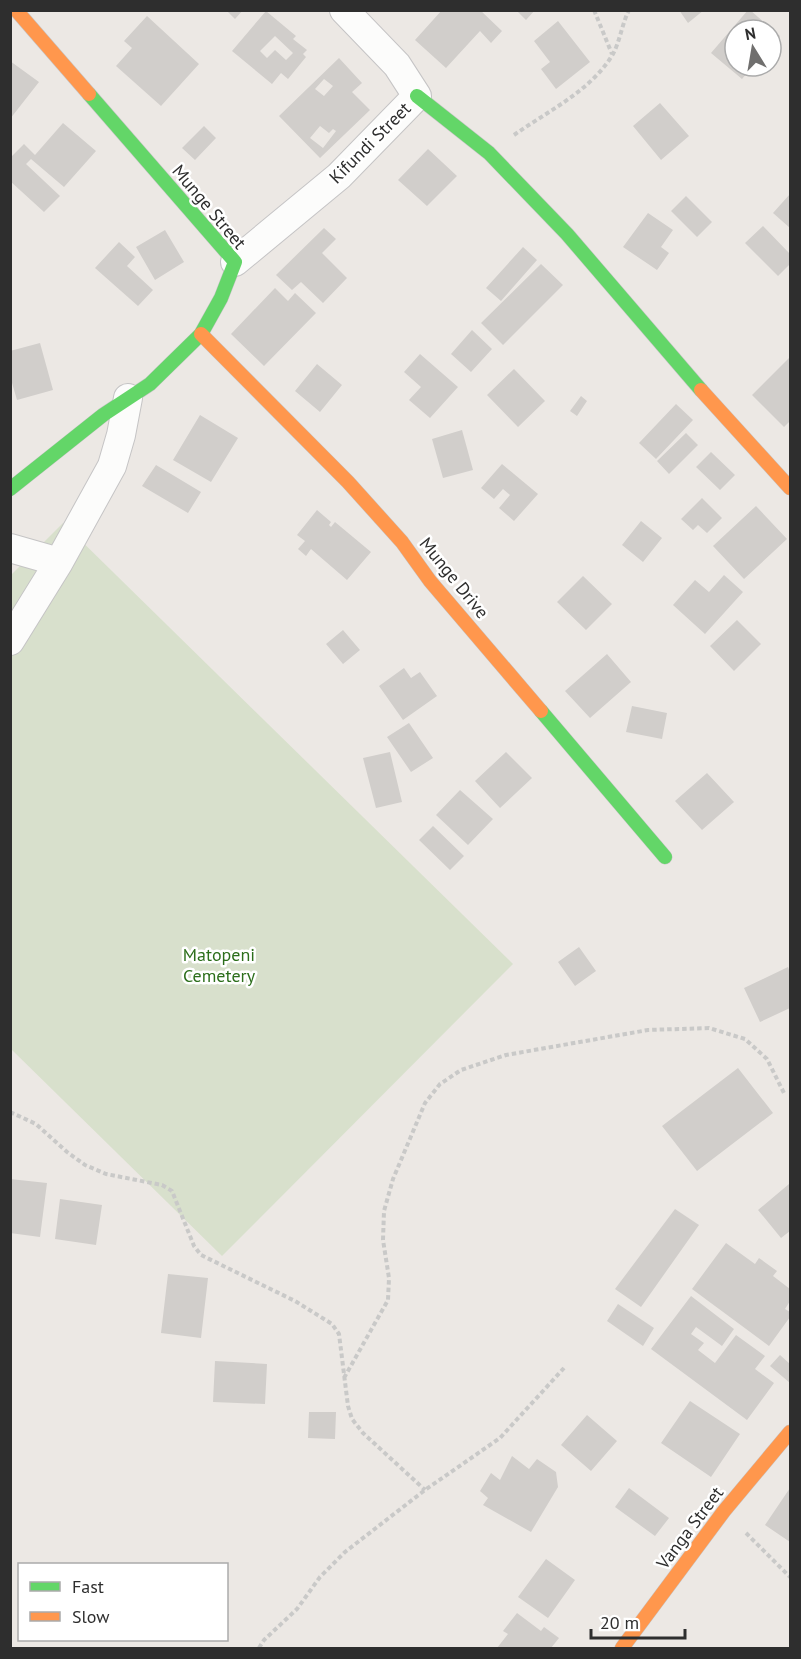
<svg xmlns="http://www.w3.org/2000/svg" width="801" height="1659" font-family="'PT Sans',sans-serif">
<style>
.cemetery{fill:#d8e0cc}
.building{fill:#d1cecb;fill-rule:evenodd}
.lines{fill:none;stroke-linecap:round;stroke-linejoin:round}
.street-casing{stroke:#c5c4c5;stroke-width:30}
.fast-casing{stroke:#c5c4c5;stroke-width:15}
.slow-casing{stroke:#c5c4c5;stroke-width:15}
.path{stroke:#c9c9c8;stroke-width:4;stroke-dasharray:4.5 3;stroke-linecap:butt}
.street{stroke:#fcfcfb;stroke-width:28}
.fast{stroke:#63d668;stroke-width:14}
.slow{stroke:#ff974d;stroke-width:14}
.labels{text-anchor:middle;stroke-width:5;stroke-linejoin:round;paint-order:stroke}
.street-label{font-size:18px;fill:#2e2e2e;stroke:#fff}
.park-label{font-size:18px;fill:#2c6e1b;stroke:#fff}
</style>
<rect width="100%" height="100%" fill="#ece8e4"/>
<path class="cemetery" d="M63,523L513,964L222,1256L11,1049L10,576Z"/>
<path class="building" d="M226,10H243L235,19Z
M442,10H480L502,31L491,43L480,31L446,68L415,40Z
M516,10H535L526,20Z
M679,10H704L688,23Z
M748,10H750L780,36L771,46V30H735V66H753L742,79L711,53Z
M266,11L296,36L293,39L307,50L303,54L306,57L288,79L281,73L272,84L232,51ZM275,36L293,53L286,60L275,50L267,58L260,51Z
M147,16L199,64L161,106L116,66L132,48L124,41Z
M558,21L590,62L556,89L541,69L550,62L534,41Z
M339,58L362,83L352,92L370,110L320,158L279,116ZM324,79L333,86L324,96L315,89ZM320,126L329,133L333,129L336,131L323,148L310,138Z
M10,61L39,82L10,119Z
M660,103L689,136L661,160L633,126Z
M63,123L96,151L64,187L31,159L26,164L60,196L44,212L10,181V158L24,144L35,155Z
M204,126L216,138L195,160L182,148Z
M428,149L457,176L427,206L398,180Z
M790,194V228L773,213Z
M686,196L712,222L697,237L671,211Z
M648,213L673,230L661,247L669,253L657,270L623,247Z
M763,226L790,254V264L778,276L745,243Z
M324,228L336,239L322,253L347,278L323,303L301,282L292,290L276,275Z
M165,230L184,262L155,280L136,247Z
M119,242L135,257L127,266L153,290L138,306L95,268Z
M523,247L537,260L501,301L486,288Z
M541,264L563,285L503,345L481,323Z
M275,288L288,301L295,293L316,313L264,366L231,334Z
M472,330L492,349L471,372L451,354Z
M40,343L53,390L17,400L10,376V351Z
M420,354L458,387L430,418L409,400L421,387L404,372Z
M790,357V421L784,427L752,395Z
M317,364L342,385L320,412L295,391Z
M514,369L545,401L518,427L487,395Z
M581,396L587,401L577,416L570,411Z
M676,404L693,420L656,459L639,443Z
M200,415L238,438L211,482L173,460Z
M462,430L473,470L443,478L432,439Z
M686,433L698,445L669,474L657,461Z
M711,452L735,475L720,490L696,467Z
M502,464L538,494L514,521L499,508L510,495L503,489L494,499L481,488Z
M156,465L201,492L188,513L142,486Z
M702,498L722,518L707,533L698,525L693,530L681,519Z
M756,506L787,539L744,579L713,546Z
M317,510L331,522L329,525L331,527L335,522L371,552L347,580L311,549L306,556L298,549L305,541L297,535Z
M641,521L662,538L643,562L622,545Z
M724,575L743,592L705,634L673,605L695,580L709,592Z
M583,576L612,604L586,630L557,602Z
M737,620L761,644L734,671L710,646Z
M343,630L360,650L343,664L326,644Z
M607,654L631,682L590,718L565,691Z
M404,668L411,678L420,672L437,696L403,720L379,686Z
M632,706L667,713L662,739L626,732Z
M409,723L433,758L411,772L387,737Z
M390,752L402,802L376,808L363,758Z
M506,752L532,778L500,808L475,781Z
M707,773L734,802L702,830L675,801Z
M460,790L493,819L468,845L436,815Z
M433,826L464,856L450,870L419,840Z
M579,947L596,971L575,986L558,962Z
M788,967L790,972V1008L760,1022L744,988Z
M738,1068L773,1113L697,1171L662,1126Z
M10,1179L47,1183L40,1237L10,1233Z
M789,1184L790,1231L781,1238L758,1210Z
M60,1199L102,1205L96,1245L55,1239Z
M675,1209L699,1225L641,1307L615,1289Z
M726,1243L755,1264L759,1258L777,1271L773,1276L790,1289V1301L785,1309L790,1312V1317L769,1346L692,1289Z
M168,1274L208,1278L201,1338L161,1333Z
M691,1296L734,1329L722,1346L696,1327L691,1334L704,1343L698,1350L715,1363L736,1335L765,1356L755,1369L774,1383L747,1420L651,1349Z
M618,1304L654,1328L643,1346L607,1321Z
M780,1355L790,1364V1383L770,1366Z
M215,1361L267,1364L265,1404L213,1402Z
M690,1401L740,1434L711,1477L661,1443Z
M309,1412H336L335,1439L308,1438Z
M587,1415L617,1441L591,1471L561,1445Z
M512,1456L529,1469L537,1459L556,1472L558,1487L531,1532L483,1505L488,1498L480,1491L491,1473L500,1480Z
M629,1488L669,1518L655,1536L615,1507Z
M790,1488V1542L765,1525Z
M546,1559L575,1580L548,1618L518,1597Z
M517,1613L541,1631L544,1627L559,1638L551,1648H497L508,1634L503,1631Z"/>
<g class="lines">
<defs>
<path id="street" d="M235,262L339,176L417,96L397,65L344,10
M10,548L59,562
M10,641L59,562L112,466L121,435L128,398"/>
<path id="fast" d="M417,96L489,153L567,234L701,390
M10,489L103,415L150,384L201,334L221,298L235,262L89,94
M541,711L665,857"/>
<path id="slow" d="M16,10L89,94
M201,334L348,482L402,542L430,581L541,711
M701,390L790,488
M622,1648L724,1511L790,1432"/>
</defs>
<use href="#street" class="street-casing"/>
<use href="#fast" class="fast-casing"/>
<use href="#slow" class="slow-casing"/>
<path class="path" d="M594,10L612,54
M514,135C548,111 591,91 613,54C620,41 622,24 629,10
M10,1112L36,1124L67,1152L85,1165L106,1174L162,1185L172,1191L194,1246L201,1255L295,1301L332,1324L339,1334L348,1406L352,1419L363,1433L425,1490
M344,1378L388,1300L389,1278L383,1240L384,1211L393,1179L425,1103L440,1084L461,1070L506,1055L648,1030L709,1028L745,1039L767,1059L784,1093
M746,1533L790,1577
M259,1648L264,1640L297,1609L320,1577L345,1552L425,1490L500,1438L564,1368"/>
<use href="#street" class="street"/>
<use href="#fast" class="fast"/>
<use href="#slow" class="slow"/>
</g>
<g class="labels">
<g class="street-label">
<text transform="translate(370 143) rotate(-45)" y="6">Kifundi Street</text>
<text transform="translate(209 207) rotate(50)" y="6">Munge Street</text>
<text transform="translate(454 578) rotate(51)" y="6">Munge Drive</text>
<text transform="translate(690 1528) rotate(-53)" y="6">Vanga Street</text>
</g>
<g class="park-label">
<text x="219" y="961">Matopeni<tspan x="219" dy="21">Cemetery</tspan></text>
</g>
</g>
<rect width="801" height="1659" fill="none" stroke="#2e2e2e" stroke-width="24"/>
<rect x="18" y="1563" width="210" height="78" fill="#ffffff" stroke="#ababab" stroke-width="1.5"/>
<rect x="30" y="1582" width="30" height="9" fill="#63d668" stroke="#ababab" stroke-width="1.5"/>
<text x="72" y="1593" font-size="18" fill="#2e2e2e">Fast</text>
<rect x="30" y="1612" width="30" height="9" fill="#ff974d" stroke="#ababab" stroke-width="1.5"/>
<text x="72" y="1623" font-size="18" fill="#2e2e2e">Slow</text>
<g transform="translate(753 48) rotate(349)"><circle r="28" fill="#ffffff" stroke="#ababab" stroke-width="1.5"/>
<path d="M0-4.5L10 22L0 15L-10 22Z" fill="#706f6e"/>
<text y="-9" font-size="16" font-weight="bold" text-anchor="middle" fill="#2e2e2e">N</text>
</g>
<path d="M591 1629v9h94v-9" fill="none" stroke="#2e2e2e" stroke-width="3"/>
<text x="600" y="1629" font-size="18" fill="#2e2e2e" stroke="#ffffff" stroke-width="4.5" paint-order="stroke">20 m</text>
</svg>
